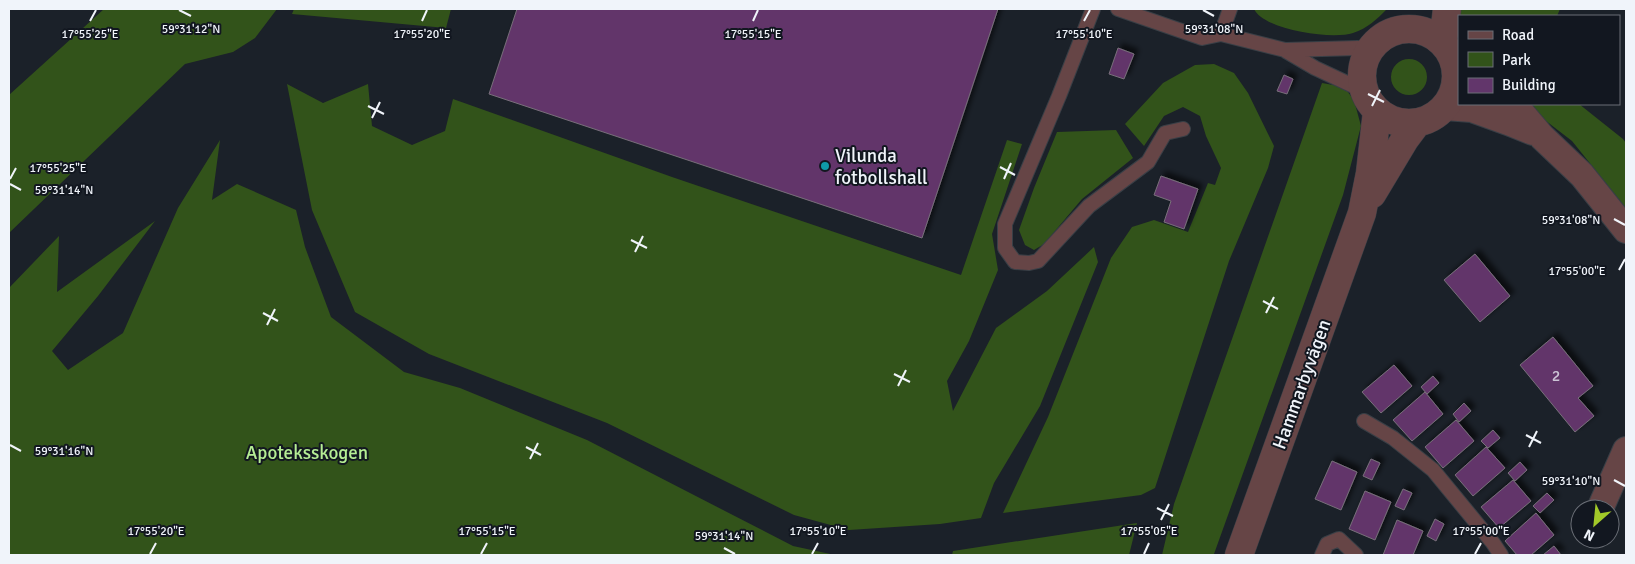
<svg xmlns="http://www.w3.org/2000/svg" width="1635" height="564" font-family="Signika,sans-serif">
<style>
.green{fill:#32531a}
.building{fill:#62366b;stroke:#786f7a;filter:url(#shadow)}
.lines{fill:none;stroke-linecap:round;stroke-linejoin:round}
.service-casing{stroke:#393f46;stroke-width:16}
.minor-casing{stroke:#393f46;stroke-width:28}
.tertiary-casing{stroke:#393f46;stroke-width:29}
.service{stroke:#664546;stroke-width:14}
.minor{stroke:#664546;stroke-width:26}
.tertiary{stroke:#664546;stroke-width:28}
.ticks{fill:none;stroke:#f0f4fa;stroke-width:2}
.culture-dot{fill:#0f9aa8;stroke:#121720;stroke-width:2}
.labels{text-anchor:middle;stroke-width:4;stroke-linejoin:round;paint-order:stroke}
.number-label{font-size:16px;fill:#ccc4d6}
.poi-label{font-size:19px;fill:#f0f4fa;stroke:#121720;text-anchor:start}
.street-label{font-size:19px;fill:#f0f4fa;stroke:#121720}
.park-label{font-size:19px;fill:#b5ed94;stroke:#121720}
.ticks-label{font-size:12px;text-anchor:middle;fill:#f0f4fa;stroke:#121720;stroke-width:4;stroke-linejoin:round;paint-order:stroke}
</style>
<defs>
<filter id="shadow"><feDropShadow dx="4.5" dy="-4.5" stdDeviation="2.5" flood-color="#0009"/></filter>
</defs>
<rect width="100%" height="100%" fill="#1b2129"/>
<path class="green" d="M104,9H277L255,38L233,52L185,64L9,233V95Z
M294,9H451L446,28L292,14Z
M1254,9H1387C1376,20 1368,28 1353,33C1332,40 1264,30 1254,9Z
M1457,9H1560L1557,16H1459V41L1456,31Z
M1391 77a18 18 0 1 1 36 0a18 18 0 1 1-36 0Z
M1214,64L1234,73L1248,93L1274,146L1268,168L1229,261L1155,488L1141,495L1003,513L1048,417L1111,258L1132,227L1154,220L1188,232L1208,183L1215,185L1221,168L1206,136L1200,116L1183,107L1164,116L1144,146L1125,124L1163,83L1195,65Z
M1322,83L1344,87L1354,100L1361,126L1343,195L1214,554L1213,555H1162L1174,504Z
M287,84L323,103L368,84L372,126L412,145L445,131L453,99L672,177L961,275L1007,140L1022,144L992,234L998,270L969,341L947,381L953,411L996,328L1047,291L1094,247L1098,262L1040,406L994,483L981,518L940,524L849,530L794,515L607,423L429,354L355,312L312,210Z
M1524,104H1579L1623,139L1626,143V208L1572,141Z
M1116,130L1133,158L1082,199L1044,244L1034,250L1025,245L1019,230L1034,188L1057,132Z
M220,140L212,200L237,184L296,210L305,247L331,317L404,372L460,388L587,440L793,546L835,555H9V288L59,236L57,292L155,221L98,296L52,351L68,370L123,333L178,208Z
M1137,523L1129,555H952L953,551Z"/>
<path class="building" d="M517,9H998L922,238L489,94Z
M1118,48L1134,54L1124,79L1109,74Z
M1284,75L1293,79L1287,94L1277,91Z
M1161,176L1198,189L1184,229L1164,222L1171,201L1154,195Z
M1475,254L1510,296L1480,322L1444,280Z
M1553,337L1593,386L1578,398L1594,416L1575,432L1520,365Z
M1394,365L1412,386L1381,413L1362,392Z
M1433,376L1439,383L1427,394L1421,387Z
M1425,392L1443,414L1412,441L1393,420Z
M1464,403L1471,411L1459,422L1453,414Z
M1456,420L1474,441L1443,468L1425,447Z
M1493,430L1500,438L1488,448L1481,441Z
M1486,447L1505,468L1473,496L1455,475Z
M1371,459L1380,463L1372,480L1363,476Z
M1332,461L1357,472L1341,510L1315,499Z
M1520,462L1527,470L1515,481L1508,473Z
M1513,480L1531,501L1499,528L1481,507Z
M1403,489L1412,493L1404,510L1395,506Z
M1365,491L1391,502L1375,540L1349,529Z
M1547,493L1554,500L1540,513L1533,506Z
M1536,513L1554,535L1531,555H1517L1505,541Z
M1435,519L1444,524L1436,541L1427,536Z
M1397,520L1423,531L1413,555H1383Z
M1554,546L1561,555H1543Z"/>
<g class="lines">
<defs>
<path id="service" d="M1093,9L1059,96L1005,224V248L1015,262L1029,263L1038,261L1089,206L1148,162L1165,133L1183,129
M1118,9L1202,38L1221,34
M1230,9L1221,34L1285,50L1358,48L1369,50
M1286,51L1315,68L1364,91
M1364,421L1393,438L1433,470L1493,543L1501,555
M1322,555L1327,544L1339,539L1356,555"/>
<path id="minor" d="M1455,65L1459,68
M1510,104L1519,110L1542,137L1582,175L1626,230
M1445,107L1472,109L1508,122L1533,132
M1600,509L1626,450"/>
<path id="tertiary" d="M1362 76a47 47 0 1 1 94 0a47 47 0 1 1-94 0Z
M1443,43L1447,9
M1372,194L1405,139L1417,123
M1239,555L1362,213L1370,173L1377,111"/>
</defs>
<use href="#service" class="service-casing"/>
<use href="#minor" class="minor-casing"/>
<use href="#tertiary" class="tertiary-casing"/>
<use href="#service" class="service"/>
<use href="#minor" class="minor"/>
<use href="#tertiary" class="tertiary"/>
</g>
<path class="ticks" d="M179,10L191,16M1203,10L1214,16M90,21L96,10M422,21L427,10M753,21L758,10M1084,21L1090,10M1368,94L1384,102M368,106L384,114M1372,106L1380,90M372,118L380,102M1000,167L1015,175M10,179L16,168M1004,179L1011,163M10,184L21,190M1614,219L1625,225M631,240L647,248M635,252L643,236M1619,270L1625,259M1263,301L1278,309M263,313L278,321M1266,313L1274,297M267,325L275,309M894,374L910,382M898,386L906,370M1526,435L1541,443M10,445L21,451M526,447L541,455M1529,447L1537,431M530,459L538,443M1614,480L1625,486M1157,508L1173,516M1161,520L1169,504M724,548L735,554M150,554L156,543M481,554L487,543M812,554L818,543M1144,554L1149,543M1475,554L1481,543"/>
<circle class="culture-dot" cx="825" cy="166" r="5"/>
<g class="labels">
<g class="number-label">
<text x="1556" y="381">2</text>
</g>
<g class="poi-label">
<text x="835" y="162">Vilunda<tspan x="835" dy="22">fotbollshall</tspan></text>
</g>
<g class="street-label">
<text transform="translate(1301 384) rotate(-70)" y="7">Hammarbyvägen</text>
</g>
<g class="park-label">
<text x="307" y="459">Apoteksskogen</text>
</g>
</g>
<g class="ticks-label">
<text x="191" y="33">59°31'12"N</text>
<text x="1214" y="33">59°31'08"N</text>
<text x="90" y="38">17°55'25"E</text>
<text x="422" y="38">17°55'20"E</text>
<text x="753" y="38">17°55'15"E</text>
<text x="1084" y="38">17°55'10"E</text>
<text x="58" y="172">17°55'25"E</text>
<text x="64" y="194">59°31'14"N</text>
<text x="1571" y="224">59°31'08"N</text>
<text x="1577" y="275">17°55'00"E</text>
<text x="64" y="455">59°31'16"N</text>
<text x="1571" y="485">59°31'10"N</text>
<text x="156" y="535">17°55'20"E</text>
<text x="487" y="535">17°55'15"E</text>
<text x="818" y="535">17°55'10"E</text>
<text x="1149" y="535">17°55'05"E</text>
<text x="1481" y="535">17°55'00"E</text>
<text x="724" y="540">59°31'14"N</text>
</g>
<rect width="1635" height="564" fill="none" stroke="#f0f4fa" stroke-width="20"/>
<rect x="1458" y="15" width="162" height="90" fill="#121720" stroke="#6b6f77"/>
<rect x="1468" y="31" width="25" height="8" fill="#664546" stroke="#6b6f77"/>
<text x="1502" y="40" font-size="15" fill="#f0f4fa">Road</text>
<rect x="1468" y="52" width="25" height="15" fill="#32531a" stroke="#6b6f77"/>
<text x="1502" y="65" font-size="15" fill="#f0f4fa">Park</text>
<rect x="1468" y="78" width="25" height="15" fill="#62366b" stroke="#6b6f77"/>
<text x="1502" y="90" font-size="15" fill="#f0f4fa">Building</text>
<g transform="translate(1595 524) rotate(207)"><circle r="24" fill="#121720" stroke="#6b6f77"/>
<path d="M0-4L9 19L0 12L-9 19Z" fill="#a2c929"/>
<text y="-8" font-size="14" font-weight="bold" text-anchor="middle" fill="#f0f4fa">N</text>
</g>
</svg>
